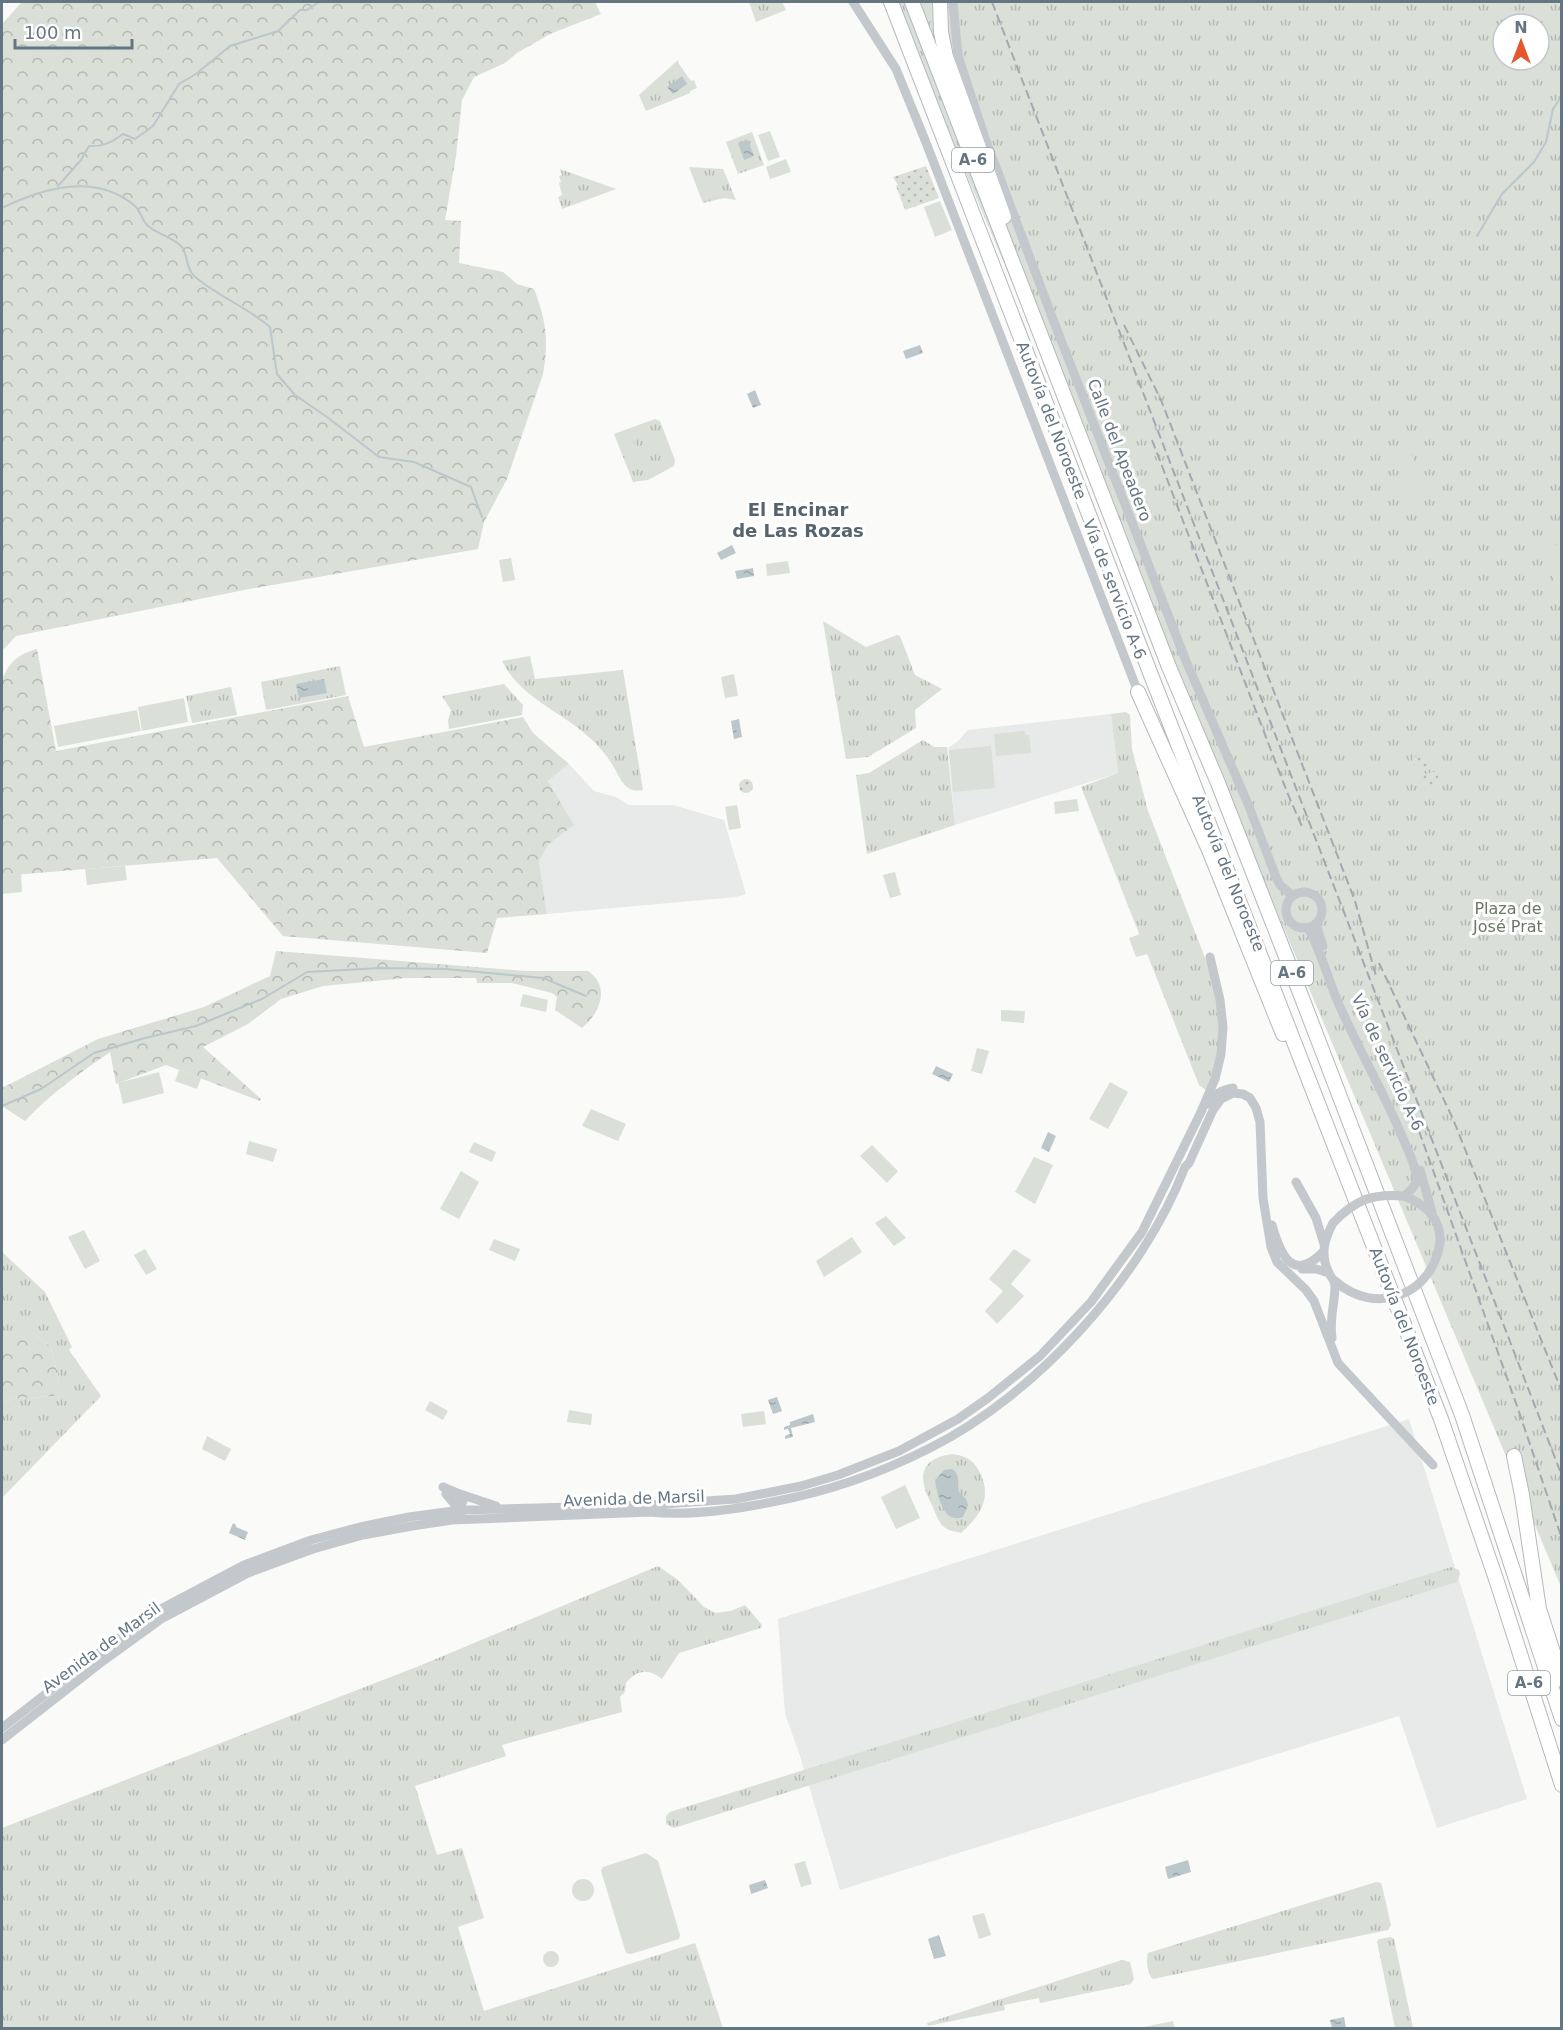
<svg xmlns="http://www.w3.org/2000/svg" width="1563" height="2030" font-family="'DejaVu Sans',sans-serif">
<style>
.built{fill:#e8e9e9}
.grass{fill:url(#grass-tufts);fill-rule:evenodd}
.forest{fill:url(#forest-crowns)}
.garden{fill:url(#garden-dots)}
.pitch{fill:#dadfd7}
.water{fill:url(#water-ripples)}
.lines{fill:none;stroke-linecap:round;stroke-linejoin:round}
.stream{stroke:#bbc7cb;stroke-width:2}
.motorway-casing{stroke:#b4b9bd;stroke-width:16}
.tertiary{stroke:#c3c8cc;stroke-width:9}
.motorway{stroke:#fff;stroke-width:14}
.rail{stroke:#a2aab0;stroke-width:2;stroke-dasharray:9 4.5;stroke-linecap:butt}
.tertiary-bridge{stroke:#c3c8cc;stroke-width:9}
.labels{text-anchor:middle;stroke-width:6;stroke-linejoin:round;paint-order:stroke}
.shield{fill:#fff;stroke:#939fa8;stroke-width:1.5}
.shield-label{font-size:15px;font-weight:bold;fill:#657683}
.street-label{font-size:16px;fill:#657683;stroke:#fff}
.park-label{font-size:16px;fill:#687a64;stroke:#fff}
.neighbourhood-label{font-size:18px;font-weight:bold;fill:#57646e;stroke:#fff}
</style>
<defs>
<pattern id="grass-tufts" width="24" height="20" patternUnits="userSpaceOnUse" patternTransform="scale(1.5)"><rect width="24" height="20" fill="#dadfd7"/><path d="M3 7l-1-3M5 7V3M7 7l1-3M15 17l-1-3M17 17v-4M19 17l1-3" fill="none" stroke="#b4b9b4"/></pattern>
<pattern id="forest-crowns" width="20" height="18" patternUnits="userSpaceOnUse" patternTransform="scale(1.5)"><rect width="20" height="18" fill="#dadfd7"/><path d="M2 6a3 3 0 1 1 6 0M12 15a3 3 0 1 1 6 0" fill="none" stroke="#b4b9b4"/></pattern>
<pattern id="garden-dots" width="8" height="8" patternUnits="userSpaceOnUse" patternTransform="scale(1.5)"><rect width="8" height="8" fill="#dadfd7"/><path d="M2 2h.1M6 6h.1" fill="none" stroke="#b4b9b4" stroke-width="1.8" stroke-linecap="round"/></pattern>
<pattern id="water-ripples" width="26" height="14" patternUnits="userSpaceOnUse" patternTransform="scale(1.5)"><rect width="26" height="14" fill="#bbc7cb"/><path d="M2 4q2-2 4 0t4 0M15 11q2-2 4 0t4 0" fill="none" stroke="#9ca6aa"/></pattern>
</defs>
<rect width="100%" height="100%" fill="#fafaf8"/>
<path class="built" d="M1111,714L1118,773L955,825L948,748L958,741L968,730Z
M569,764L594,791L616,797L629,805H673L724,820L746,894L736,897L547,914L539,861L549,844L574,825L548,781Z
M1409,1419L1527,1799L1437,1828L1399,1716L840,1890L800,1756L785,1714L778,1619Z"/>
<path class="grass" d="M749,2H782L786,10L756,22Z
M894,2H1561V1587ZM1503,24H1539V60H1503Z
M678,60L679,64L691,81L694,80L697,88L690,91V93L646,111L639,95Z
M752,132L764,165L738,174L726,142Z
M689,167L723,169L736,200L724,198L703,203Z
M560,169L616,189L562,209L558,197L562,195L559,183L561,182L559,176L562,175Z
M655,419L660,421L675,460L674,466L648,480L633,482L614,434Z
M823,621L866,647L897,635L900,636L915,675L942,689L915,710L916,728L868,757L846,759Z
M530,656L535,679L623,670L643,790C624,794 620,777 612,764C606,755 599,746 591,739C562,711 521,699 502,661Z
M340,666L346,695L266,710L261,682Z
M504,684L523,705L522,715L449,729L448,720L451,710L442,696Z
M231,687L237,715L192,723L186,696Z
M1126,712L1130,715L1132,749L1148,811L1209,968L1218,1012L1220,1037L1215,1069L1206,1090L1199,1085L1081,787L1118,773L1111,714Z
M923,740L934,747H947L955,825L867,854L856,775L869,773Z
M2,1252L45,1292L72,1347L69,1350L101,1396L3,1497L2,1403L13,1399L53,1396L59,1378L50,1346L33,1333H2Z
M952,1454C965,1456 973,1459 979,1471C993,1497 981,1515 961,1533C954,1531 948,1531 943,1526C938,1521 935,1512 932,1505C918,1479 918,1459 952,1454Z
M658,1566L678,1580L704,1607L715,1613L731,1611L745,1605L762,1625L761,1628L679,1653L662,1679C649,1668 636,1670 626,1683L625,1692L620,1697L622,1712L502,1745L506,1756L415,1786L437,1855L462,1848L484,1918L458,1927L484,2011L695,1943L723,2028H2V1828L419,1666Z
M1451,1567L1459,1570L1460,1574L1457,1582L674,1828L666,1824V1816L670,1812Z
M1376,1882L1381,1883L1382,1886L1391,1925L1388,1930L1153,1979C1147,1974 1146,1960 1148,1953Z
M1391,1937L1394,1939L1413,2028H1395L1377,1942L1379,1939Z
M1122,1960L1130,1962L1134,1979L1131,1984L1040,2003L1039,1998L1004,2005L1005,2010L928,2026L927,2023Z
M1173,2021L1175,2028H1139Z"/>
<path class="forest" d="M22,2H595L601,14L550,34L517,53L505,63L474,77L462,100L456,156L445,220L461,221L459,263L503,272L517,284L534,289C546,320 549,341 543,374L507,479L484,522L478,549L249,589L16,636L2,651V24Z
M37,649L56,751L348,696L364,747L523,717L533,733L569,764L548,781L574,825L549,844L539,861L547,914L497,918L487,953L283,936L217,858L2,876V681C8,663 18,654 37,649Z
M276,951L526,971H588C611,987 600,1013 582,1028L555,1010L557,997L552,993L512,983H477L476,978H406L323,986L281,999L248,1024L203,1047L261,1099L260,1101L166,1065L116,1084L110,1052C80,1073 50,1094 25,1121L2,1106V1088L98,1039L204,1007L270,976Z
M2,1333H33L50,1346L59,1378L54,1396L13,1399L2,1403Z"/>
<path class="garden" d="M926,166L939,198L905,210L896,186L898,185L893,177Z
M1423,754L1432,765L1416,771L1412,758Z
M1437,771L1439,783L1423,788L1418,776Z
M739 786a7 7 0 1 1 14 0a7 7 0 1 1-14 0Z"/>
<path class="pitch" d="M770,131L780,157L768,161L758,135Z
M786,159L791,172L770,179L766,167Z
M940,201L952,230L935,237L924,207Z
M633,440L642,461L631,466L622,444Z
M1407,442L1425,490L1409,496L1392,448Z
M1561,543L1562,601H1560L1544,548Z
M511,558L515,580L503,582L499,560Z
M788,561L790,573L767,576L766,564Z
M734,674L738,696L725,698L721,677Z
M184,698L188,722L142,731L138,707Z
M137,710L141,731L58,747L54,726Z
M1025,731L1026,735H1029L1031,753L996,756L994,734Z
M991,746L995,788L953,792L949,750Z
M1077,799L1079,811L1055,814L1054,802Z
M737,805L741,828L729,830L725,807Z
M125,866L127,880L87,885L85,869Z
M895,872L901,895L890,898L883,875Z
M21,874L22,892L2,894V876Z
M1140,934L1148,954L1136,957L1129,938Z
M523,994L548,1000L546,1012L520,1006Z
M1001,1010L1025,1011L1024,1023L1001,1021Z
M977,1048L989,1051L982,1074L971,1071Z
M179,1070L201,1078L197,1089L175,1081Z
M159,1072L164,1093L123,1104L118,1083Z
M1110,1082L1128,1092L1108,1129L1089,1119Z
M591,1109L626,1124L618,1141L582,1126Z
M249,1141L277,1149L273,1162L246,1154Z
M474,1142L496,1152L492,1162L469,1152Z
M872,1145L898,1171L887,1183L860,1156Z
M1034,1157L1053,1165L1035,1204L1015,1192Z
M461,1171L479,1182L459,1219L440,1209Z
M886,1216L906,1238L894,1246L875,1223Z
M84,1230L100,1261L85,1269L68,1237Z
M852,1237L862,1252L824,1277L816,1261Z
M494,1239L520,1249L515,1261L489,1250Z
M145,1249L157,1269L146,1275L134,1255Z
M1014,1249L1031,1260L1011,1284L1024,1296L997,1324L985,1311L1003,1291L989,1279Z
M430,1401L448,1411L443,1420L425,1410Z
M569,1410L592,1414L591,1425L567,1422Z
M764,1411L766,1424L743,1427L741,1414Z
M207,1436L231,1449L225,1461L202,1449Z
M905,1485L920,1518L896,1529L881,1497Z
M646,1853L658,1861L680,1935L679,1939L631,1954L626,1953L601,1871L603,1867Z
M805,1861L812,1884L801,1887L794,1864Z
M572 1890a11 11 0 1 1 22 0a11 11 0 1 1-22 0Z
M984,1913L991,1935L979,1939L972,1916Z
M543 1959a8 8 0 1 1 16 0a8 8 0 1 1-16 0Z"/>
<path class="water" d="M682,76L687,84L673,94L667,87Z
M748,140L754,156L744,160L738,143Z
M920,345L923,353L906,359L903,351Z
M755,390L761,405L753,408L747,394Z
M732,545L736,553L721,560L717,553Z
M753,568L754,576L737,579L735,571Z
M324,679L327,693L299,698L296,684Z
M739,719L742,737L734,739L731,721Z
M936,1066L953,1074L949,1082L932,1074Z
M1048,1132L1056,1136L1049,1152L1041,1148Z
M777,1397L782,1411L773,1414L768,1400Z
M813,1414L815,1422L791,1428L793,1437L785,1439V1436L790,1434L788,1429L784,1430V1427L790,1425V1422Z
M952,1469C961,1475 957,1483 959,1492L966,1499L968,1505L963,1517C943,1525 937,1493 935,1480L944,1470Z
M233,1523L236,1525V1527L248,1532L245,1540L229,1533Z
M1188,1860L1191,1872L1168,1879L1165,1867Z
M765,1880L768,1888L751,1894L749,1885Z
M939,1935L946,1956L934,1959L928,1939Z
M1344,2017L1346,2028H1332L1330,2020Z"/>
<g class="lines">
<path class="stream" d="M58,186L81,160L89,146C103,147 112,142 123,134L135,139L153,126L179,84L196,74L230,46L278,31L300,10H307L319,2
M2,208C43,188 95,172 135,206C141,211 141,219 147,225C156,234 173,237 182,247C188,255 186,269 194,276C217,296 247,307 270,327L277,374L295,395L327,417L379,457L414,462L471,487L482,517
M1477,236L1502,194L1534,162L1546,142L1553,109L1562,96
M2,1106L41,1089L94,1053L145,1038L196,1026L262,999L307,972L381,968L446,969L543,978L586,996"/>
<defs>
<path id="motorway" d="M891,2L1151,675L1441,1419L1497,1582L1562,1785
M912,2L1169,667L1218,783L1297,985L1462,1415L1562,1719
M940,2L941,32L946,57L1004,217
M1138,692L1209,850L1283,1034
M1514,1456L1522,1495L1539,1609L1562,1680"/>
</defs>
<use href="#motorway" class="motorway-casing"/>
<path class="tertiary" d="M853,2L896,69L925,140L1138,692
M953,2L958,56L985,138L1054,322L1186,661L1248,804L1276,877L1280,885L1293,896
M1286 910a18 18 0 1 1 36 0a18 18 0 1 1-36 0Z
M1316,924L1323,946
M1308,928C1321,951 1327,976 1337,1000C1358,1049 1385,1094 1405,1143C1409,1153 1416,1166 1416,1177C1417,1186 1410,1191 1404,1196C1425,1204 1441,1218 1440,1242
M1207,1104C1215,1094 1221,1090 1233,1088
M1420,1170L1432,1212
M1296,1182L1316,1218L1324,1244
M1272,1225C1280,1253 1292,1284 1323,1252
M1302,1269H1316L1329,1273
M1332,1338C1329,1318 1335,1304 1335,1286C1335,1280 1331,1278 1329,1273C1320,1255 1324,1240 1333,1223
M443,1487L457,1493L463,1501L458,1513
M457,1493L496,1506
M446,1494L455,1505L463,1511
M2,1728L96,1655L157,1611L244,1565L311,1540L360,1527L409,1517L461,1510L649,1505L736,1499L801,1486L838,1475L899,1451L958,1419L988,1398L1040,1356L1091,1302L1142,1232L1201,1112L1215,1079L1221,1054L1223,1027L1220,1000L1210,957
M2,1740L103,1661L161,1619L248,1573L313,1549L363,1535L412,1526L452,1520L650,1512C690,1516 732,1510 772,1502C826,1492 881,1473 930,1448C1036,1395 1143,1277 1185,1167L1189,1163L1213,1110L1221,1099L1233,1093L1243,1094L1250,1098L1256,1108L1260,1122L1263,1198L1271,1247L1277,1262L1306,1290L1314,1301L1338,1363L1433,1465"/>
<use href="#motorway" class="motorway"/>
<path class="rail" d="M992,2L1562,1476
M1124,325L1161,400L1355,901L1376,976
M1152,440L1287,792L1303,829
M1379,963L1453,1119L1562,1392
M1419,1131L1517,1406L1562,1539"/>
<path class="tertiary-bridge" d="M1333,1223C1355,1200 1372,1193 1404,1196
M1335,1281C1376,1317 1433,1295 1440,1242"/>
</g>
<g class="labels">
<g class="shield">
<rect x="952" y="148" width="42" height="24" rx="4.5"/>
<rect x="1271" y="961" width="42" height="24" rx="4.5"/>
<rect x="1508" y="1671" width="42" height="24" rx="4.5"/>
</g>
<g class="shield-label">
<text x="973" y="165">A-6</text>
<text x="1292" y="978">A-6</text>
<text x="1529" y="1688">A-6</text>
</g>
<g class="street-label">
<text transform="translate(1052 420) rotate(69)" y="6">Autovía del Noroeste</text>
<text transform="translate(1120 450) rotate(69)" y="6">Calle del Apeadero</text>
<text transform="translate(1115 589) rotate(69)" y="6">Vía de servicio A-6</text>
<text transform="translate(1229 873) rotate(68)" y="6">Autovía del Noroeste</text>
<text transform="translate(1388 1062) rotate(65)" y="6">Vía de servicio A-6</text>
<text transform="translate(1405 1326) rotate(69)" y="6">Autovía del Noroeste</text>
<text transform="translate(634 1498) rotate(-2)" y="6">Avenida de Marsil</text>
<text transform="translate(101 1647) rotate(-36)" y="6">Avenida de Marsil</text>
</g>
<g class="park-label">
<text x="1508" y="914">Plaza de<tspan x="1508" dy="18">José Prat</tspan></text>
</g>
<g class="neighbourhood-label">
<text x="798" y="516">El Encinar<tspan x="798" dy="21">de Las Rozas</tspan></text>
</g>
</g>
<rect width="1563" height="2030" fill="none" stroke="#657683" stroke-width="6"/>
<g transform="translate(1521 42)"><circle r="28" fill="#ffffff" stroke="#c1c8cd" stroke-width="1.5"/>
<path d="M0-4.5L10 22L0 15L-10 22Z" fill="#e4572e"/>
<text y="-9" font-size="16" font-weight="bold" text-anchor="middle" fill="#657683">N</text>
</g>
<path d="M15 39v9h117v-9" fill="none" stroke="#657683" stroke-width="3"/>
<text x="24" y="39" font-size="18" fill="#657683" stroke="#ffffff" stroke-width="4.5" paint-order="stroke">100 m</text>
</svg>
